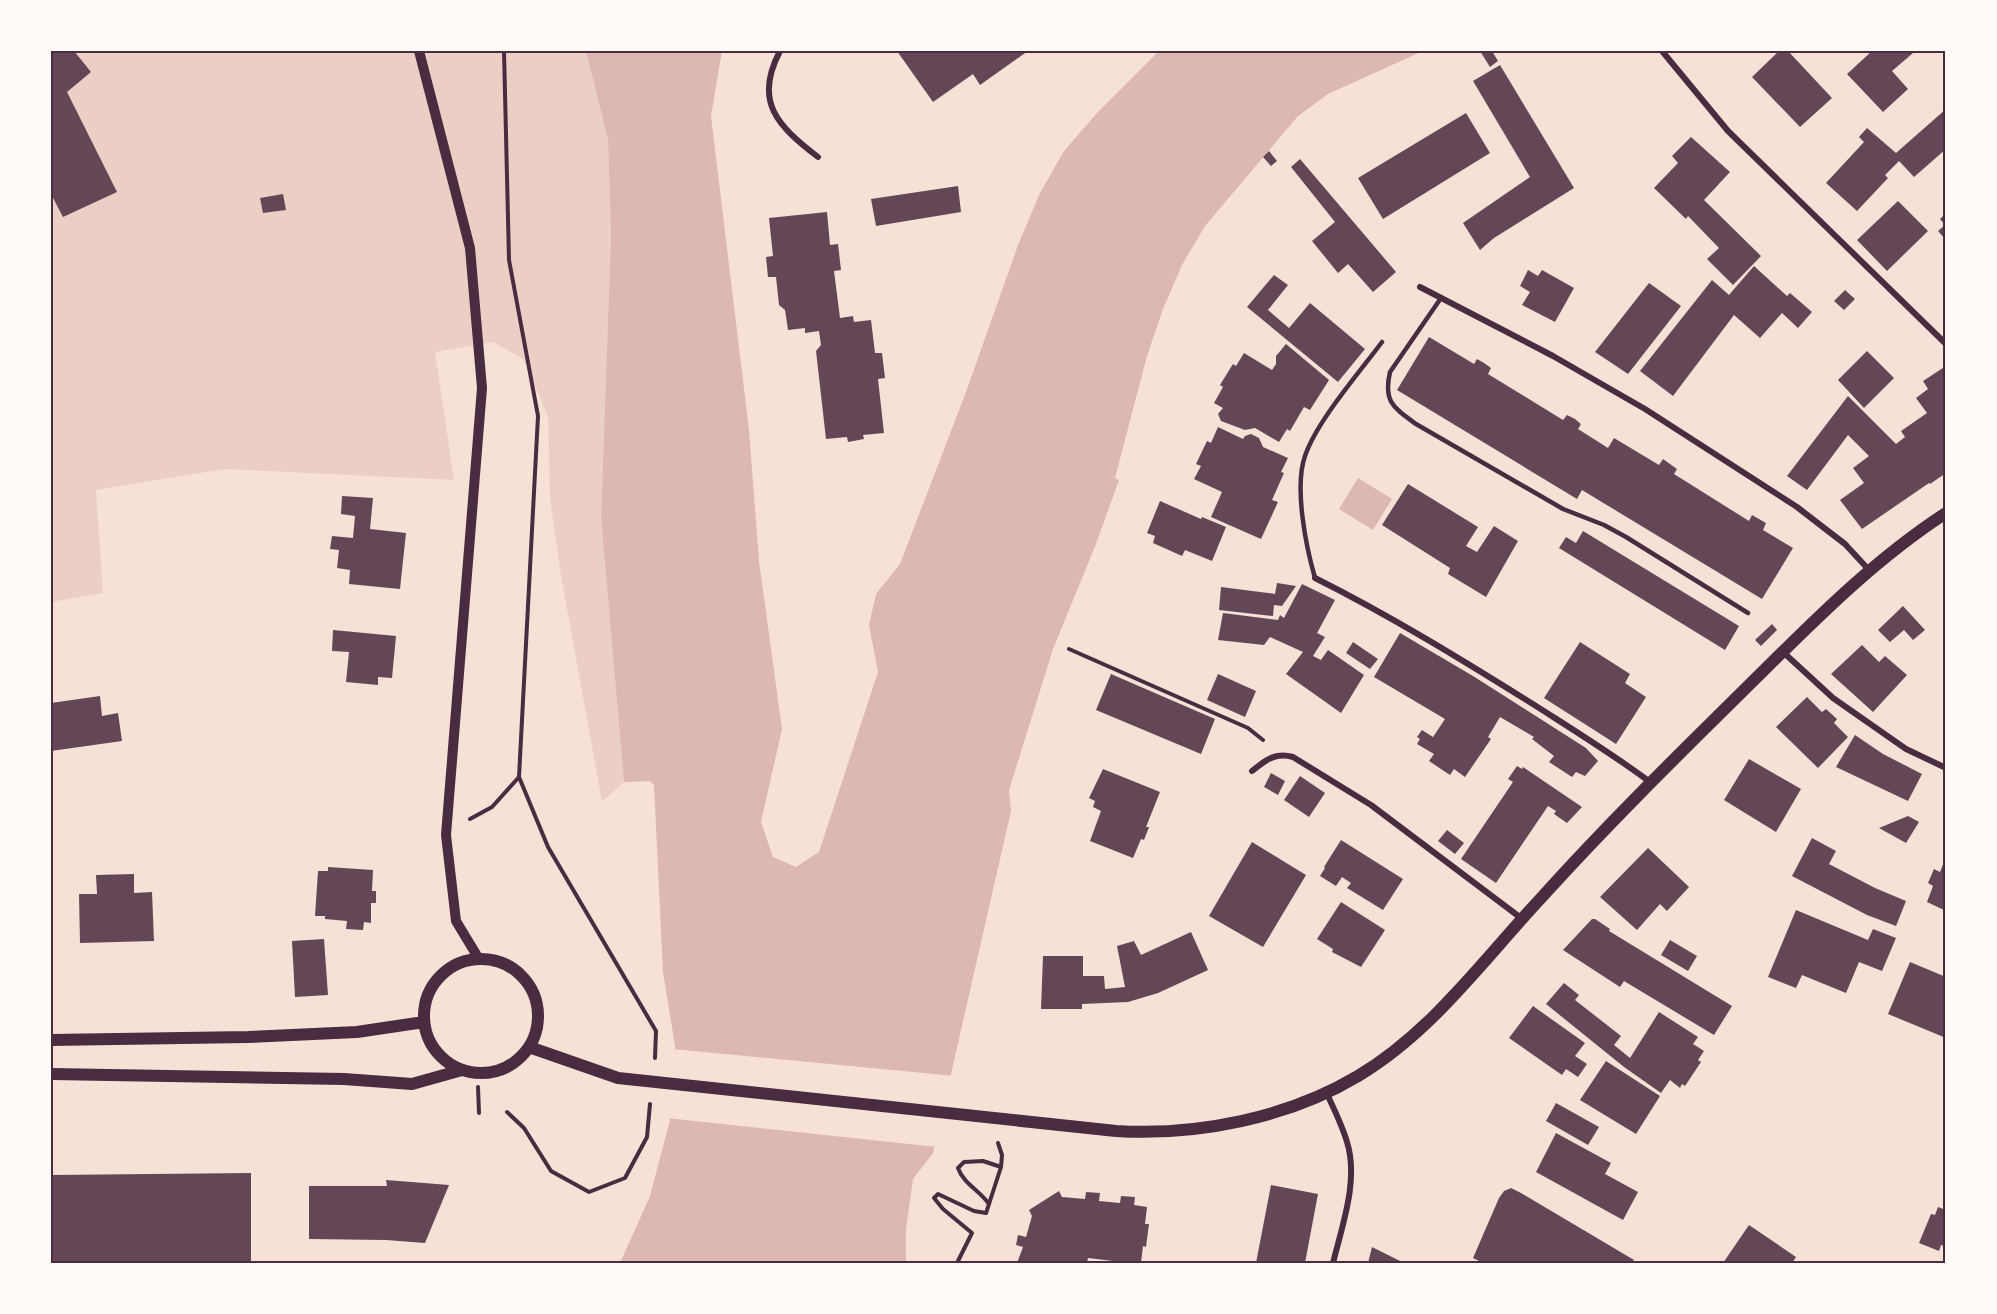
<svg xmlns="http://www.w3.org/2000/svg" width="1997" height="1314" font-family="'Roboto Condensed',sans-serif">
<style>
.green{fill:#ebcfc5}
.water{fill:#dcb8b0}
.pier{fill:#f7e1d7}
.building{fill:#644757}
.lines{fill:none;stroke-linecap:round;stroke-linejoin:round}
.path{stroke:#4a2c40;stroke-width:4}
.service{stroke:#4a2c40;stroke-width:4.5}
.minor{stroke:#4a2c40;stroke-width:6}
.tertiary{stroke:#4a2c40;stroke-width:10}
.secondary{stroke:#4a2c40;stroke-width:12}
.neatline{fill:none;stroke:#4a2c40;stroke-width:2}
</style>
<rect width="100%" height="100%" fill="#f7e1d7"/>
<path class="green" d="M51,51H586L608,140L611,234L601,518L624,782L602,802L561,576L550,499L548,416L523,359L493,342L435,352L454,480L225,469L96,490L103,593L51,602Z"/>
<path class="water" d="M586,51H722L711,116L749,430L759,561L782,729L761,822L773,857L796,867L819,852L878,672L869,625L876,594L900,564L966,392L1018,245L1040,193L1064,151L1097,113L1159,51H1423L1328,94L1298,116L1205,226L1182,265L1163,309L1147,356L1115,478L1119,480L1096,544L1053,649L1009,790L1011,811L933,1153L913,1179L906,1229V1263H620L650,1196L670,1120L675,1046L663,972L654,785L650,781L624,782L601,518L611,234L608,140Z
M1358,478L1392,499L1373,530L1339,509Z"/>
<path class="pier" d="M672,1049L955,1076L937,1147L667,1118Z"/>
<path class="building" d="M51,51H74L91,72L67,92L117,192L63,217L51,194Z
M897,51H1028L980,85L973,74L933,102Z
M1480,51H1492L1498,61L1490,67Z
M1779,51H1788L1832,98L1800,127L1752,77Z
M1872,51H1912L1913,53L1892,71L1908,89L1883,112L1847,74Z
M1500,65L1574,188L1494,238L1480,250L1463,223L1530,177L1473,81Z
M1946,109V149L1914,177L1899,161L1885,175L1888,178L1857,211L1826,183L1864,142L1859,137L1867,128L1896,153Z
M1466,113L1490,153L1383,219L1358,178Z
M1691,137L1730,172L1704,200L1761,256L1733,285L1707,259L1719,248L1688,216L1686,219L1654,188L1678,163L1672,156Z
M1269,151L1277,161L1271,166L1263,157Z
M1300,159L1396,272L1373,292L1348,264L1338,273L1312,241L1335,222L1291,167Z
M958,186L961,212L876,226L871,199Z
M283,194L286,210L263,213L260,198Z
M1898,201L1928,231L1887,271L1857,240Z
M827,212L830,245L838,244L841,270L834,271L840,318L853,316L854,322L871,320L875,353H882L885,378L878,379L884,433L863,435L864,439L848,442L847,437L826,439L816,351L821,345L819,331L805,333V328L788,330L785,310L779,305L776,277H768L766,257L773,256L769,218Z
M1946,213V240L1938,231L1945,225L1940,219Z
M1754,266L1787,296L1790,293L1812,312L1798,328L1782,313L1760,338L1734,315L1673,396L1640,371L1712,280L1729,295Z
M1528,270L1538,276L1542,270L1574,288L1555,322L1522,305L1530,292L1520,286Z
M1274,275L1288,285L1268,310L1289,328L1310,303L1365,349L1338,382L1247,307Z
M1649,283L1681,306L1628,374L1595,352Z
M1845,290L1855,299L1844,310L1834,301Z
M1429,337L1474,364L1477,359L1484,363L1491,368L1488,374L1563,420L1567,415L1575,419L1581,424L1578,429L1608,448L1614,438L1659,465L1663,459L1677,469L1674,474L1749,521L1752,515L1766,523L1763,530L1793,548L1762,599L1582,490L1577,499L1397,390Z
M1286,344L1329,380L1310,410L1304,407L1290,431L1287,429L1279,442L1255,428L1245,430L1221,421L1218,414L1223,408L1214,403L1223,387L1220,385L1233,364L1236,366L1244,353L1272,370L1276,364V356Z
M1867,351L1894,378L1864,408L1838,380Z
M1946,366V473L1930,484L1929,483L1862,529L1840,500L1864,483L1853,468L1869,456L1848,435L1807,490L1787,476L1848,396L1896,444L1905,437L1901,431L1927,413L1916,398L1928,389L1923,381Z
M1218,427L1243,439L1245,436L1251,434L1259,438L1263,447L1288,458L1281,472L1284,473L1272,500L1278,502L1261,539L1211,517L1222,492L1194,479L1201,466L1196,464L1207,441L1211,443Z
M1408,484L1478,527L1466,546L1477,552L1494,526L1518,541L1486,597L1448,574L1450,568L1382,525Z
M342,496L373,498L370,529L406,533L400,589L349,584L350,570L337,568L339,550L330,549L332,536L353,538L355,516L341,514Z
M1160,501L1201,519L1202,517L1226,527L1212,561L1185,550L1182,556L1153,543L1155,536L1147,533Z
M1583,531L1739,626L1725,650L1559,548L1566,537L1576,543Z
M1277,583L1296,586L1282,606L1274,605L1273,616L1219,610L1221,587L1275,594Z
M1302,584L1335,600L1317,633L1325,637L1313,656L1321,660L1328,650L1364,675L1341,713L1286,674L1303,652L1270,637L1264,645L1218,640L1223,613L1278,620L1280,615L1284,618Z
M1903,606L1925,630L1913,640L1904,630L1890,642L1878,630Z
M1772,624L1777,630L1761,646L1755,640Z
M333,630L396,636L392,678L378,677V685L346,682L349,652L332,651Z
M1400,633L1473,676L1586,748L1598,761L1585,776L1576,772L1572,777L1549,762L1554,756L1532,739L1534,737L1500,717L1488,737L1491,739L1465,777L1454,769L1450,775L1429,761L1434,754L1417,744L1420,739L1417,737L1422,730L1433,737L1445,719L1374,677Z
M1353,642L1378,659L1370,669L1346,653Z
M1580,642L1630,674L1625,683L1646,697L1616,744L1544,698Z
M1862,645L1879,662L1885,656L1907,675L1873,712L1831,674Z
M1111,674L1215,719L1201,754L1096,710Z
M1218,674L1256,691L1245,717L1207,700Z
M100,696L102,716L118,713L122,741L51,751V703Z
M1807,697L1822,712L1826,709L1837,719L1834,723L1848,737L1818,768L1776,727Z
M1855,735L1883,754L1922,774L1908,801L1836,767Z
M1749,759L1801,789L1776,832L1724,800Z
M1517,766L1522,769L1523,767L1582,807L1567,823L1554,814L1556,811L1548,806L1496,883L1461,859L1513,782L1508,779Z
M1103,769L1160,792L1146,827H1149L1144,840L1141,839L1133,858L1090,841L1101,811L1093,807L1095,801L1089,798Z
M1271,773L1285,781L1278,795L1264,787Z
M1300,776L1325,793L1309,817L1284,800Z
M1908,816L1919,822L1906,843L1879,828Z
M1447,830L1464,843L1455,854L1438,841Z
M1812,838L1836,851L1829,864L1875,888L1906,901L1896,926L1867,915L1792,876Z
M1341,840L1403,879L1383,910L1347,888L1351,883L1342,877L1336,886L1320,876L1325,868L1324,867Z
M1252,842L1306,875L1263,947L1209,916Z
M1648,848L1689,887L1667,911L1660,904L1637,930L1600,897Z
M1946,857V911L1927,902L1933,886L1928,883L1934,869L1940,872Z
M328,867L373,870L372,891H376V903H371V923L364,922L363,930L346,929L347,921L325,919V916H315L318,871H328Z
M134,874V893L152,892L154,941L80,943L79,894H97L96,875Z
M1341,902L1385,930L1361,967L1332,952L1333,949L1317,939Z
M1796,910L1868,940L1873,929L1896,938L1882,971L1859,962L1846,993L1802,975L1796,988L1768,977Z
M1592,919H1595L1610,929L1609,931L1732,1006L1714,1035L1624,981L1620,987L1563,950Z
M1191,932L1208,970L1158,993L1128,1002L1082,1004V1009H1041L1043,956H1083V976H1104L1105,989L1125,987L1117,946L1134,941L1141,955Z
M324,939L328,995L295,997L292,941Z
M1670,940L1697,956L1688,971L1661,955Z
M1910,962L1946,977V1038L1888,1014Z
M1564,983L1579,995L1575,1000L1621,1036L1614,1045L1630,1058L1659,1012L1698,1037L1693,1044L1704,1051L1698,1060L1701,1062L1685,1086L1682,1084L1680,1088L1670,1080L1661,1093L1624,1067L1546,1004Z
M1533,1006L1585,1043L1575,1056L1587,1064L1578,1077L1566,1069L1562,1075L1509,1038Z
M1606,1061L1660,1096L1636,1134L1580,1100Z
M1556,1103L1599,1127L1588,1145L1546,1121Z
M1556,1133L1611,1163L1605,1174L1638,1192L1623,1220L1536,1172Z
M251,1173V1263H51V1175Z
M386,1180L449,1185L425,1243L386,1240L309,1239V1186H387Z
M1271,1185L1318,1194L1305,1263H1256Z
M1511,1188L1521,1193L1634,1260L1632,1263H1483L1473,1258L1499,1198L1504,1191Z
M1059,1191L1062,1197L1085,1199L1086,1192L1100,1193L1099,1201L1120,1203L1121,1196L1135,1197L1134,1205L1147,1207L1145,1224H1149L1146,1247L1143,1246L1141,1263H1113V1261L1088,1258L1087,1263H1017L1023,1247L1016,1245L1018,1235L1026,1237L1032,1216L1029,1210Z
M1938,1207L1946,1210V1247L1941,1245L1939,1251L1919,1243L1931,1214L1935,1215Z
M1749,1225L1796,1257L1792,1263H1723Z
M1372,1247L1404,1263H1368Z"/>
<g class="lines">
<path class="path" d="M504,51L509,260L538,416L519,777L548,847L656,1031L655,1058
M1069,649L1248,728L1263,740
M470,819L492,807L519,777
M478,1087L479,1113
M507,1112L524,1128L551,1171L589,1192L625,1178L647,1137L650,1104
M989,1204L1001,1167
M957,1263L972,1233L943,1209L934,1198L938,1194L974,1211L986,1213L989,1204C980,1191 963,1183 958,1168L964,1162L983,1161L1001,1167L1002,1155L998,1143"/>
<path class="service" d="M1441,298L1390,372C1383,402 1394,408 1416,424L1563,509L1604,525L1626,537L1748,613
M1315,578C1306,547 1294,487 1305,456C1317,421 1359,373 1382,342"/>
<path class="minor" d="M780,51C753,102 778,126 818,157
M1662,51L1728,131L1946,344
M1420,287L1553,356L1645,409L1797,507L1845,544L1869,570
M1315,578C1391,616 1464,661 1536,706C1575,731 1614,755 1650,782
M1783,652L1833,698L1906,749L1946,768
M1252,771C1266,760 1275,752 1293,757L1371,805L1521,918
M1327,1094C1334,1109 1342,1125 1347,1142C1359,1180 1342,1226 1333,1263"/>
<path class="tertiary" d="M419,51L470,248L482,388L446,835L456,921L479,959"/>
<path class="secondary" d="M424 1016a57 57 0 1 1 114 0a57 57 0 1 1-114 0Z
M51,1040L248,1037L357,1032L424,1022
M529,1047L618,1078L1116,1131C1197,1136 1288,1118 1358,1076C1432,1032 1484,959 1542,897C1608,824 1678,755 1748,686C1811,624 1872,561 1946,513
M51,1074L344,1079L412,1084L462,1070"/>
</g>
<rect width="1997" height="1314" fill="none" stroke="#fffaf5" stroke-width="105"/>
<rect x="52" y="52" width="1892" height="1210" class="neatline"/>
</svg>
